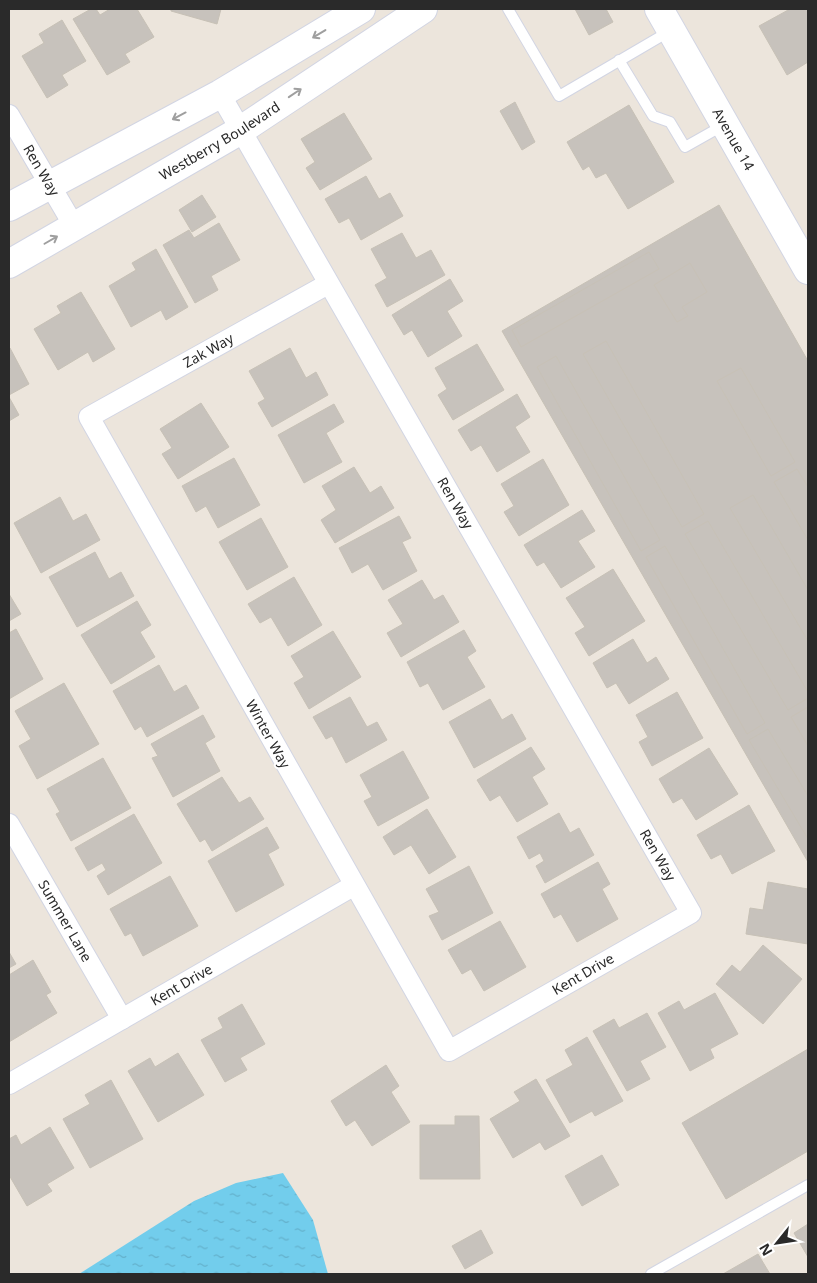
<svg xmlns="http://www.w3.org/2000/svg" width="817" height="1283" font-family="'Noto Sans',sans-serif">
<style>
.water{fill:url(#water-ripples)}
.building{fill:#c7c2bc;stroke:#c7c1b6}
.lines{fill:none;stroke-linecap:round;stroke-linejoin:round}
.lane-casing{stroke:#d2d5e3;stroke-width:12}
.street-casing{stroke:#d2d5e3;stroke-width:22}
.secondary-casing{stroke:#d2d5e3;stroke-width:30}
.lane{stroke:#fff;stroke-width:10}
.street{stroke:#fff;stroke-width:20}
.secondary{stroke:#fff;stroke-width:28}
.oneway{stroke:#9f9f9f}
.labels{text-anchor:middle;stroke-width:4;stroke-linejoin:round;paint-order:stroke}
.street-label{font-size:14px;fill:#2a2a2a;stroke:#fff}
</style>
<defs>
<pattern id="water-ripples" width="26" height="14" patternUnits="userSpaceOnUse" patternTransform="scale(1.25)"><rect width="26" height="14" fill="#72cdec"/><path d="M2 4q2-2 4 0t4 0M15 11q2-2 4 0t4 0" fill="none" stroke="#63b0cb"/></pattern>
</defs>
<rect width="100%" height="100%" fill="#ece5dc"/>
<path class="water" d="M283,1173L313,1220L328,1274H79L194,1201L236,1183Z"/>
<path class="building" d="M91,9H96L100,15L110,9H137L154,37L125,54L130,62L107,75L73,19Z
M171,9H221L217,24L171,11Z
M575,9H606L613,22L589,35Z
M790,9H808V62L787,75L759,26Z
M62,20L86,61L62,75L68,85L47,98L22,56L44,43L39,34Z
M515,102L535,142L522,150L500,111Z
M629,105L674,182L628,209L606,173L596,178L589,166L583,170L567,142Z
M344,113L372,159L320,190L306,168L315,162L301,139Z
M366,176L379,199L390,193L403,216L361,240L349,218L339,223L325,199Z
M202,195L216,217L192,232L179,210Z
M719,205L808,361V862L502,331Z
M219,223L240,260L211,276L218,290L195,303L163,245L189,230L194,238Z
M402,233L416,258L431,250L445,275L387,307L375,285L387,278L371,249Z
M156,249L188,307L166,320L161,310L131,327L109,286L136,270L132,263Z
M649,252L659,269L521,347L512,330Z
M690,263L707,292L682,307L688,316L677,322L654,285Z
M450,279L463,301L447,311L462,336L428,357L412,330L404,335L392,315Z
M81,292L115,349L93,362L88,352L58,370L34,329L61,313L57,306Z
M606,341L704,514L682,527L583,354Z
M477,344L504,390L453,420L438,395L447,389L435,368Z
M10,348L29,384L9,395V349Z
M290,348L306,378L316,372L328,395L272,427L258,403L265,399L249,371Z
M556,356L660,540L641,551L537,367Z
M741,368L795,462L771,476L717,381Z
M517,394L530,417L515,427L530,452L497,472L481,445L471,451L458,430Z
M9,397L19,415L9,421Z
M201,403L229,447L178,479L162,454L172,448L160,429Z
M334,404L344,422L326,433L342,462L304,483L278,435Z
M234,458L260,505L218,528L206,506L196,512L182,486Z
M543,459L569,505L519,536L504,512L514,506L501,484Z
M354,467L370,493L381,486L394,508L335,543L321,520L336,510L322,486Z
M797,469L808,487V540L774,482Z
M753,495L808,590V641L730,508Z
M60,497L73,521L86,514L100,540L41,573L14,523Z
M582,510L595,531L578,541L595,567L561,588L544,562L537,566L524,545Z
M399,516L411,538L402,542L417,571L383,590L368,564L352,573L339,548Z
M261,518L288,567L247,590L219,542Z
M708,521L808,692V698L788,710L685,534Z
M665,546L765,723L747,734L646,557Z
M95,552L109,579L121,572L134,596L77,627L49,577Z
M613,569L645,621L589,656L575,633L585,627L566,598Z
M294,577L322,625L288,646L271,617L260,623L248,604Z
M422,580L434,600L443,595L459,622L401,657L387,633L403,624L388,600Z
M9,594L21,614L9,621Z
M137,601L151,625L140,632L155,657L111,684L81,635Z
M16,629L43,679L9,699V633Z
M464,630L476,651L467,657L485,687L443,710L428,683L420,687L407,662Z
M333,631L361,677L309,709L294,683L304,677L291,656Z
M633,639L647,663L656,657L669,679L629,704L616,683L607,688L593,663Z
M159,665L174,692L186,685L199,708L147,737L141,726L135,730L113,691Z
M64,683L99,744L37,779L19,746L31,739L15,711Z
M677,692L703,738L652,766L639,742L648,737L636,715Z
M350,697L367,727L377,722L387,740L346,763L332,736L326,739L313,717Z
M490,699L502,720L512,714L526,739L474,768L449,722Z
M808,707V746L791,717Z
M203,715L215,737L205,743L220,771L173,797L152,758L158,756L151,744Z
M768,729L808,796V839L749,740Z
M531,747L545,769L532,777L548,804L517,822L500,795L490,801L477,780Z
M709,748L738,794L696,820L682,798L673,803L659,779Z
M403,751L429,798L378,826L364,801L372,797L360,775Z
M103,758L131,808L71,841L56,814L60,812L47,789Z
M222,777L239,803L250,797L264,819L212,851L205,839L200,842L177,804Z
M749,805L775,851L732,874L721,854L711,859L697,835Z
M427,809L456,857L429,874L411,845L394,855L383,837Z
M559,813L570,833L579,828L594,855L545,883L536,866L544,861L540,853L529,859L517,837Z
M134,814L162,863L108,895L97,876L106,870L102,863L88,871L75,848Z
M267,827L279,848L268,854L284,885L236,912L208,861Z
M598,862L610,884L602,889L618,919L577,942L561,914L554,918L541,894Z
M469,866L493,913L442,940L429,916L439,912L426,889Z
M170,876L198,926L143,956L131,933L125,936L110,909Z
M768,882L808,889V944L746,934L750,908L763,910Z
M500,921L526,967L484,991L471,969L462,974L448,950Z
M763,945L802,979L763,1024L716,984L732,965L740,972Z
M9,952L16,964L9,968Z
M33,960L51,992L46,995L57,1013L9,1042V975Z
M715,993L738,1034L710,1049L714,1058L690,1071L658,1013L679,1001L684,1010Z
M242,1004L265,1044L240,1058L247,1070L225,1082L201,1040L223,1028L218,1018Z
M647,1013L666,1047L640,1061L650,1079L627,1091L593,1031L614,1019L619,1028Z
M587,1037L623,1101L595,1116L592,1111L570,1123L546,1080L573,1065L565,1050Z
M808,1049V1151L726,1199L682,1123Z
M178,1053L204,1095L158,1122L128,1071L150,1058L155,1067Z
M386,1065L399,1086L391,1092L410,1122L372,1146L355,1120L346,1126L331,1101Z
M536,1079L570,1136L545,1150L540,1142L513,1158L490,1119L520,1101L514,1092Z
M111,1080L143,1139L90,1168L63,1119L90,1104L85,1095Z
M455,1116H479L480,1179H420V1125H455Z
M50,1127L74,1168L47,1184L52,1191L27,1206L9,1175V1139L16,1135L21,1145Z
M602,1155L619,1185L582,1206L565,1176Z
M808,1224V1257L794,1233Z
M481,1230L493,1253L465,1269L452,1246Z
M758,1254L770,1274H723Z"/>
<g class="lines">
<defs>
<path id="lane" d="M508,9L559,96L670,31
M619,60L653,116L670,122L685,147L724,125
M651,1274L808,1185"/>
<g id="street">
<path id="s1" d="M220,94L691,913L449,1051L89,417L328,284"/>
<path id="s2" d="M9,115L74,226"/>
<path id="s3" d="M9,824L122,1019"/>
<path id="s4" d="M9,1084L353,886"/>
</g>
<g id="secondary">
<path id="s5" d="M659,9L808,270"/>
<path d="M9,207L220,94L361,9"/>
<path id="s6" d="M9,264L241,130L423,9"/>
</g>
</defs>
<use href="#lane" class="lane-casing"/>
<use href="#street" class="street-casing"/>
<use href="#secondary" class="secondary-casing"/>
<use href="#lane" class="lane"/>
<use href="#street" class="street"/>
<use href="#secondary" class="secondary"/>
</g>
<defs><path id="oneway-shaft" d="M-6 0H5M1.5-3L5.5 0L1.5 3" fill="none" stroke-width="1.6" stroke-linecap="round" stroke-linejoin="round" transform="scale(1.25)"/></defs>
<g class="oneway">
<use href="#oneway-shaft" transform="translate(319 34) rotate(149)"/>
<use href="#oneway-shaft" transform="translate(295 93) rotate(-34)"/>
<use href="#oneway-shaft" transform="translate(179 116) rotate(152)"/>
<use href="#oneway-shaft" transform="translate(51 240) rotate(-30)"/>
</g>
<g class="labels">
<g class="street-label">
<text dy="5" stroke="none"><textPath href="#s5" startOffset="150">Avenue 14</textPath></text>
<text dy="5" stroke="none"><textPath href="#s6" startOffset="244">Westberry Boulevard</textPath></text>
<text dy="5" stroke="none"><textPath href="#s2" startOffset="64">Ren Way</textPath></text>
<text dy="5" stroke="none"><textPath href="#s1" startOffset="2089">Zak Way</textPath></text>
<text dy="5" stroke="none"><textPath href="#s1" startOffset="472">Ren Way</textPath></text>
<text transform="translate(268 734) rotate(61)" y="5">Winter Way</text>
<text dy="5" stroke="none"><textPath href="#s1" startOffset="878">Ren Way</textPath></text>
<text dy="5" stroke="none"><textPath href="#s3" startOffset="112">Summer Lane</textPath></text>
<text transform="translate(583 974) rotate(-30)" y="5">Kent Drive</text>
<text dy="5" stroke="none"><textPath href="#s4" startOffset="199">Kent Drive</textPath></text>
</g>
</g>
<rect width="817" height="1283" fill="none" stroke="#2a2a2a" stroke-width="20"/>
<g transform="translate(777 1243) rotate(240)" stroke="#ffffff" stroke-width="4" paint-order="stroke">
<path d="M0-4L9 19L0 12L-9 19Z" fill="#2a2a2a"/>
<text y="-8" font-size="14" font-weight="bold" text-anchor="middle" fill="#2a2a2a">N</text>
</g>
</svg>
